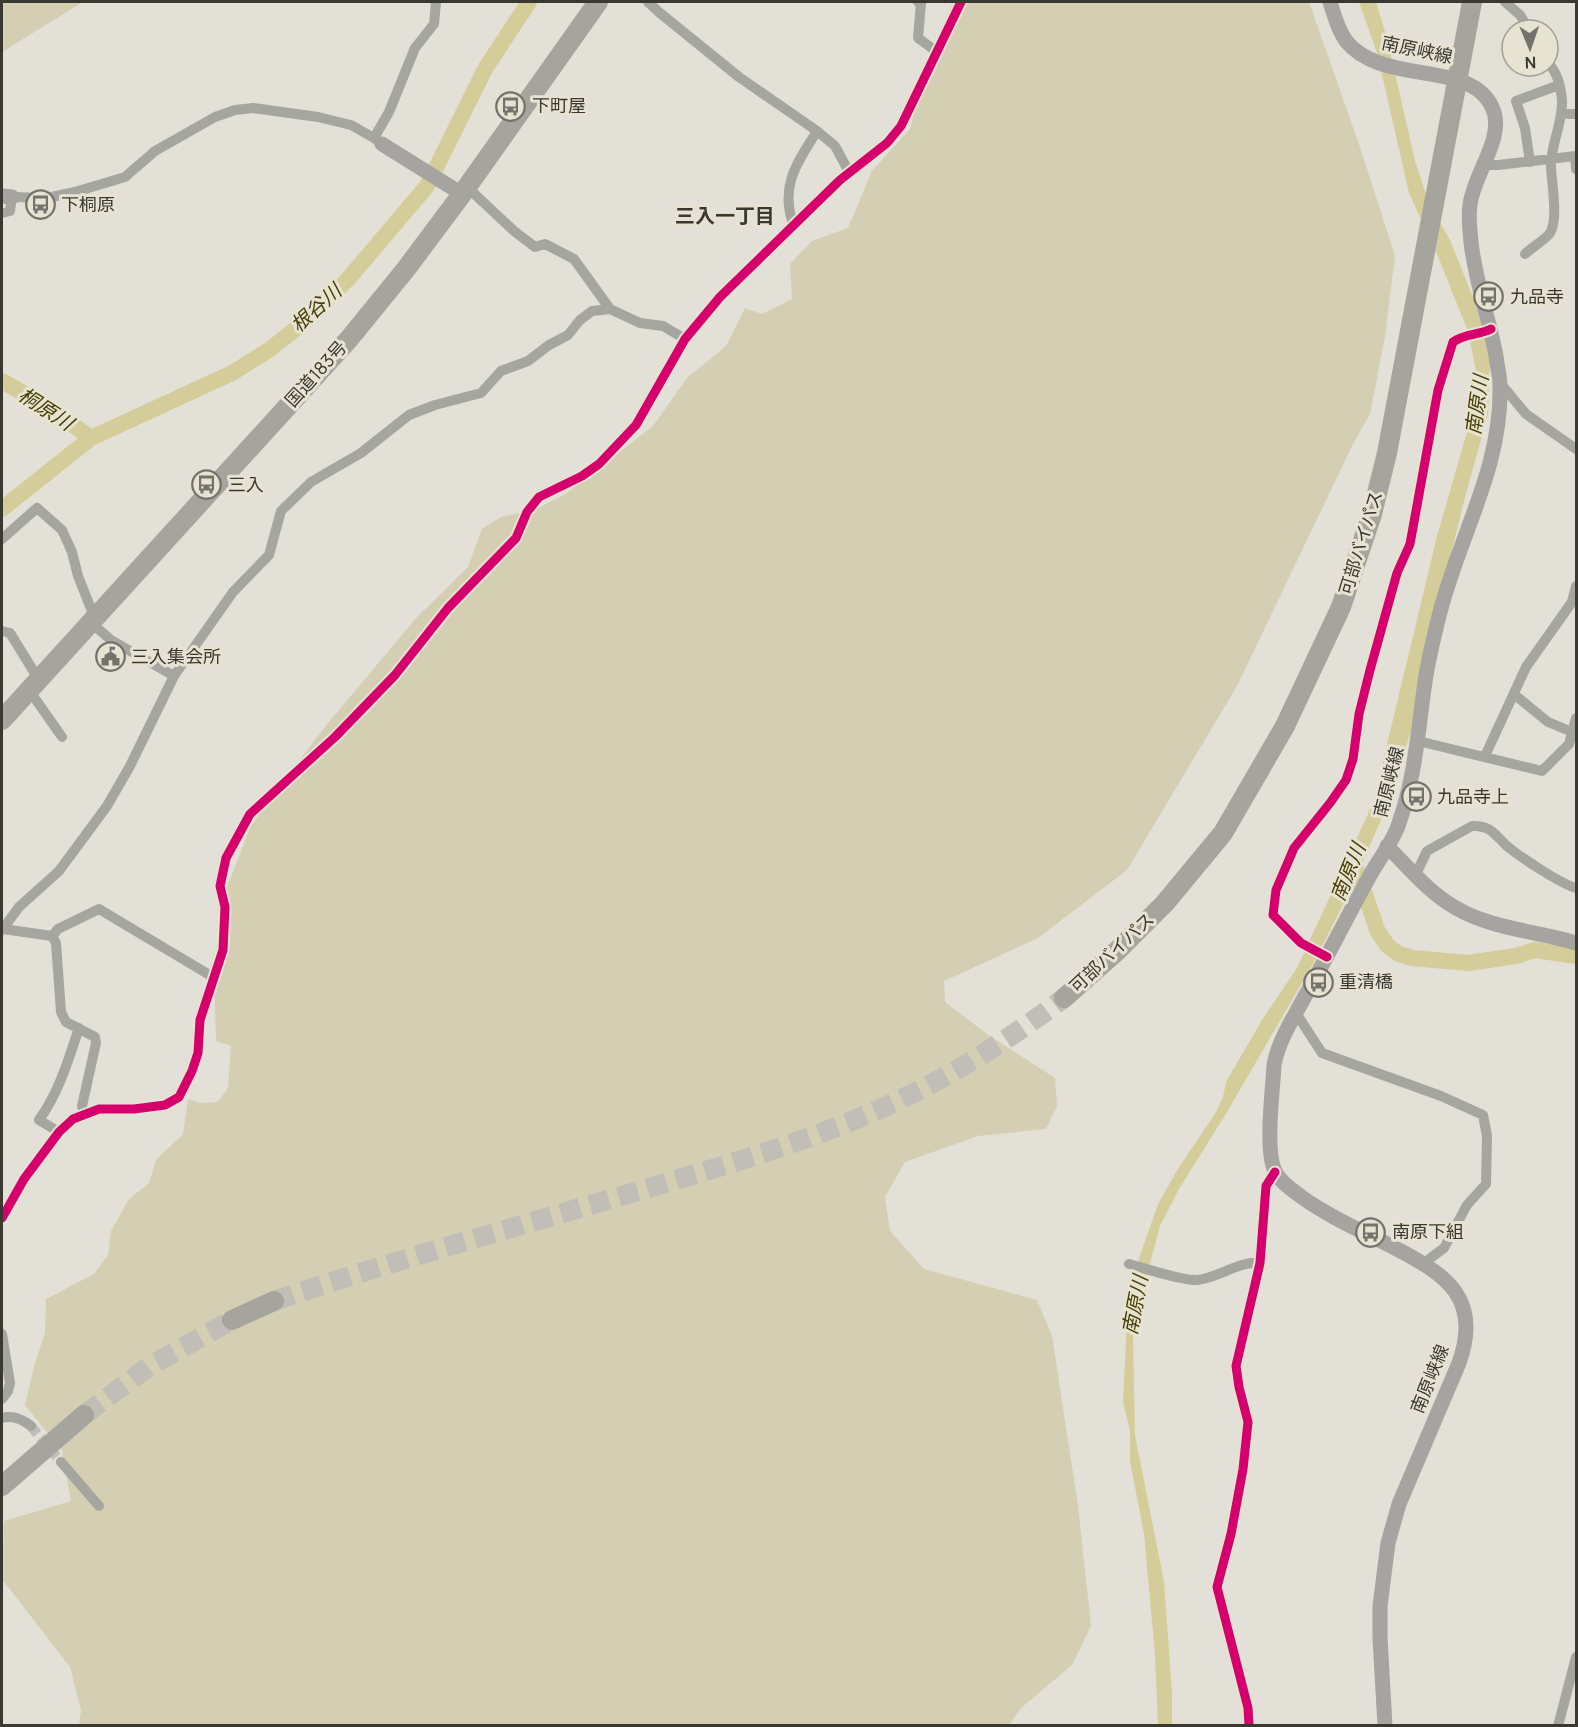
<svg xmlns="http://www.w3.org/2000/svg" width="1578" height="1727" font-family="Manrope,'Noto Sans JP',sans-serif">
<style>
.green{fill:#d4cfb2}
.water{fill:#d5cd99}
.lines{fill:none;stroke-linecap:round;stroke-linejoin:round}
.river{stroke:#d5cd99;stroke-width:16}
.street-tunnel{stroke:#c0beb6;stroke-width:10;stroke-dasharray:10 5;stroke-linecap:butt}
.highway-tunnel{stroke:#c0beb6;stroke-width:20;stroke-dasharray:20 10;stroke-linecap:butt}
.street{stroke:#a6a6a1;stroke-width:10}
.secondary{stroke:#a6a4a0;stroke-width:15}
.highway{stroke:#a5a49d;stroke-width:20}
.cycleway-casing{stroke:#e6e3d2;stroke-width:13}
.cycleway{stroke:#d6006c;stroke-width:9}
.labels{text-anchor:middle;stroke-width:6;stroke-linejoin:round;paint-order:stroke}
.street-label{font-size:18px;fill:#393831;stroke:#e6e3d2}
.poi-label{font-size:18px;fill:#393831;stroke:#e6e3d2;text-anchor:start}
.neighbourhood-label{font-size:20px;font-weight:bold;fill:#393831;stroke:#e6e3d2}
.water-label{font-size:20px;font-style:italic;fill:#453d01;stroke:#e6e3d2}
</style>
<rect width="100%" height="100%" fill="#e2e0d7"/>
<path class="green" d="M2,2H83L2,52Z
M953,2H1309L1360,147L1395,256L1385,336L1370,414L1353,444L1237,686L1127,870L1038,938L944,981L945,1002L987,1034L1055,1078L1057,1106L1046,1129L978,1136L905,1162L885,1197L890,1231L924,1269L1037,1300L1052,1336L1078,1506L1091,1626L1072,1665L1021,1708L1009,1725H79L81,1711L70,1667L2,1579L4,1521L71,1501L62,1451L25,1405L35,1363L45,1333L46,1299L94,1274L108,1255L111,1231L129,1199L149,1183L156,1160L183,1134L188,1099L200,1103L218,1102L228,1088L231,1046L216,1041L214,968L223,898L250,828L266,804L328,723L417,617L468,567L482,529L501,517L534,510L564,495L653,426L687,378L726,346L745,308L762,314L792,299L790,264L812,241L848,228L872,171L910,129L926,63Z"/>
<path class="water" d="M1359,2H1376L1387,38L1415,161L1429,203L1450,240L1476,305L1490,360L1488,415L1465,497L1433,627L1412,728L1387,806L1351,889L1313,964L1224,1117L1179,1189L1160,1226L1138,1308L1133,1338L1135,1435L1164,1582L1172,1692V1725L1158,1726L1155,1655L1144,1534L1130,1461V1431L1123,1402L1128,1298L1134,1273L1158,1204L1179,1167L1215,1114L1223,1097L1226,1082L1262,1020L1297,968L1373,803L1437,536L1470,422L1476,372L1469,334L1439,259L1409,193L1377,53Z"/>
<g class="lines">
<path class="river" d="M2,381L48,407L91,438
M2,509L91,438L232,373L269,350L303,323L349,278L427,186L485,69L529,2
M1353,859L1378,932L1388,946L1399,954L1412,958L1468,963L1516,956L1535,950L1576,956"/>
<path class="street-tunnel" d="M31,1426L61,1462"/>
<path class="highway-tunnel" d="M274,1301C394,1260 517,1227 638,1191C720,1167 804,1143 882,1108C947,1079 1007,1041 1064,998
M84,1415L148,1367L232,1320"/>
<path class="street" d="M648,2L660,13L739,77L817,131L835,146L849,172
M918,2L921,3L918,38L936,51
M1505,2L1520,15L1529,30
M1568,114H1576
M374,138L389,112L415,48L434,24L436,2
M1530,162L1525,128L1516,101L1559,85
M1483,165H1498L1575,156L1576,169
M467,187L514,231L535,247L545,244L574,259L610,309L640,323L663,326L685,339
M2,213L10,211L12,197L47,198L75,192L125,177L155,151L215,117L235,110L253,108L318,117L351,125L374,138L382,144
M793,224C780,185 797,163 817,131
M1525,254C1531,248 1546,239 1550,233C1559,219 1551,181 1551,165C1551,144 1563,122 1562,101C1561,87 1558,73 1548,63
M1501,384L1526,414L1576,449
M2,539L37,508L62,530L72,552L78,576L95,619L96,627L111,640L174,676
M2,631L10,633L39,680
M29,690L62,737
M1515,695L1548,722L1572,732
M1418,741L1542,771L1569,744L1576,718
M1485,756L1526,667L1572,602L1576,586
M1416,874L1427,851L1472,826C1491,825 1495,835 1507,846C1520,857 1561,884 1576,888
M3,929L52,936
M2,930L19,907L59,871L107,806L130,766L174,676L233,592L269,555L281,511L311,482L361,453L409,415L435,405L481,393L501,371L528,361L549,345L568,335L580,320L592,311L610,309
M52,936L56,943L61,1012L66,1022L95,1037L96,1043L82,1106L85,1114
M52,936L58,929L99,909L213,977
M1327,957L1301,943L1273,915L1276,890L1294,848L1330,803L1346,780L1353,759L1359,714L1370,670L1397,573L1410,544L1438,390L1453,342C1464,334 1479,335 1491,329
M1296,1013L1322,1053L1441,1096L1483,1115L1487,1136L1486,1184L1467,1205L1444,1248L1424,1263
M59,1132L39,1120C59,1092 68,1061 79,1028
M2,1218L24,1179L59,1132L73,1119L99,1109H134L165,1105L179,1097L192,1071L198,1053L200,1020L223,950L225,907L220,886L226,858L250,814L335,737L395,675L448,608L516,538L527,512L539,497L582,476L599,464L636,425L685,339L720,297L840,180L887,143L901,126L961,2
M1129,1264C1144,1268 1182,1281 1197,1280C1219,1278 1238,1261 1260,1263
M2,1334L10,1383L8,1391L2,1399
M2,1418C13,1415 22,1419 31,1426
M61,1462L99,1506
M1249,1726L1248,1708L1217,1587L1231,1534L1243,1469L1248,1422L1239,1387L1236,1366L1260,1263L1266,1186L1275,1172
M1558,1726L1576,1657"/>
<path class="secondary" d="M1330,2C1334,15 1338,30 1346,41C1384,88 1476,57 1494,112C1503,140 1473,176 1470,205C1468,216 1470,231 1471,242C1475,280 1489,318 1496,356C1497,366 1500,376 1500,386C1502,469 1458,538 1439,616C1434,637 1428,660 1425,682C1418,730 1415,780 1398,826C1393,841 1376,864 1368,879C1346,919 1326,959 1304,998C1293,1019 1278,1041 1274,1065C1273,1090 1264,1153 1276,1173C1282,1184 1293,1190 1303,1198C1331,1218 1364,1232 1395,1248C1447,1275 1482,1299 1459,1363L1399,1504L1388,1543L1380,1606V1638L1385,1726
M382,144L462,194
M2,196L12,197
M1387,846C1408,867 1429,893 1456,908C1492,929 1537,931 1576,943"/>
<path class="highway" d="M2,720L349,339L406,269L462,194L598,2
M1064,998L1117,951L1165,903L1223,833L1285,726L1341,607L1372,514L1387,453L1472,2
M232,1320L274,1301
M2,1486L84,1415"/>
<defs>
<path id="cycleway" d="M1327,957L1301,943L1273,915L1276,890L1294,848L1330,803L1346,780L1353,759L1359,714L1370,670L1397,573L1410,544L1438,390L1453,342C1464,334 1479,335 1491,329
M2,1218L24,1179L59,1132L73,1119L99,1109H134L165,1105L179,1097L192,1071L198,1053L200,1020L223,950L225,907L220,886L226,858L250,814L335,737L395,675L448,608L516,538L527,512L539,497L582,476L599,464L636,425L685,339L720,297L840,180L887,143L901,126L961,2
M1249,1726L1248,1708L1217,1587L1231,1534L1243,1469L1248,1422L1239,1387L1236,1366L1260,1263L1266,1186L1275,1172"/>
</defs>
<use href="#cycleway" class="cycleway-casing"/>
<use href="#cycleway" class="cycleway"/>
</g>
<defs>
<symbol id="bus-ring" viewBox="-11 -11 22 22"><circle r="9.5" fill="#e6e3d2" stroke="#74736b" stroke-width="1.5"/><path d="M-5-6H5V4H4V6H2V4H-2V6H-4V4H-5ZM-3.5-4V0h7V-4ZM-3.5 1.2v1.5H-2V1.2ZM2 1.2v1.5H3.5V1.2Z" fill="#74736b"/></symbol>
<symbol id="civic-ring" viewBox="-11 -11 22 22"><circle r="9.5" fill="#e6e3d2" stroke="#74736b" stroke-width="1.5"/><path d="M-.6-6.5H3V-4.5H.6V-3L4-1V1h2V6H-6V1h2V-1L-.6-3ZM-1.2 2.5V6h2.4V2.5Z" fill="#74736b"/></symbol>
</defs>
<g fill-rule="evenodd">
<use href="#bus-ring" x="494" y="90" width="33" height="33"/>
<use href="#bus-ring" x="24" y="188" width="33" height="33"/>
<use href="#bus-ring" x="1472" y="280" width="33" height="33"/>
<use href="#bus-ring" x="190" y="468" width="33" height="33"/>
<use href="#civic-ring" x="94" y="640" width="33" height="33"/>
<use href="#bus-ring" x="1400" y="780" width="33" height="33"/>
<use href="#bus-ring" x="1302" y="966" width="33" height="33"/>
<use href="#bus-ring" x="1354" y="1216" width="33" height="33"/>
</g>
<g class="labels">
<g class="street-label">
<text transform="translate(1417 50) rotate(12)" y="6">南原峡線</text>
<text transform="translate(316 374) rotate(-48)" y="6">国道183号</text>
<text transform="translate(1361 543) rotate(-73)" y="6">可部バイパス</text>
<text transform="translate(1389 782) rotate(-76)" y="6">南原峡線</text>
<text transform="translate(1112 953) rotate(-43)" y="6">可部バイパス</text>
<text transform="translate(1430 1379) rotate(-68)" y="6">南原峡線</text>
</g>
<g class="poi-label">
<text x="532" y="112">下町屋</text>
<text x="61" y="211">下桐原</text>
<text x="1510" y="303">九品寺</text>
<text x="228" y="491">三入</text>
<text x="131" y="663">三入集会所</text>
<text x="1437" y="803">九品寺上</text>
<text x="1339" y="988">重清橋</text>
<text x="1392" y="1238">南原下組</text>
</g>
<g class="neighbourhood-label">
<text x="725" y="223">三入一丁目</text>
</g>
<g class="water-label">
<text transform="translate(316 308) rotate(-42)" y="7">根谷川</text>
<text transform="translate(1477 405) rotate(-82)" y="7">南原川</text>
<text transform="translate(46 409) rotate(33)" y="7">桐原川</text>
<text transform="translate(1348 872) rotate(-68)" y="7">南原川</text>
<text transform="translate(1135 1305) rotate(-79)" y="7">南原川</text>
</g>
</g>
<rect width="1578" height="1727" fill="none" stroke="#393831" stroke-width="6"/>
<g transform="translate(1530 48) rotate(178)"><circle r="28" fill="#e6e3d2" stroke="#a19f92" stroke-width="1.5"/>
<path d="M0-4.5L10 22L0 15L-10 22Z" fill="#74736b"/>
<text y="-9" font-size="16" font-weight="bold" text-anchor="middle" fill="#393831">N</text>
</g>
</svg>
